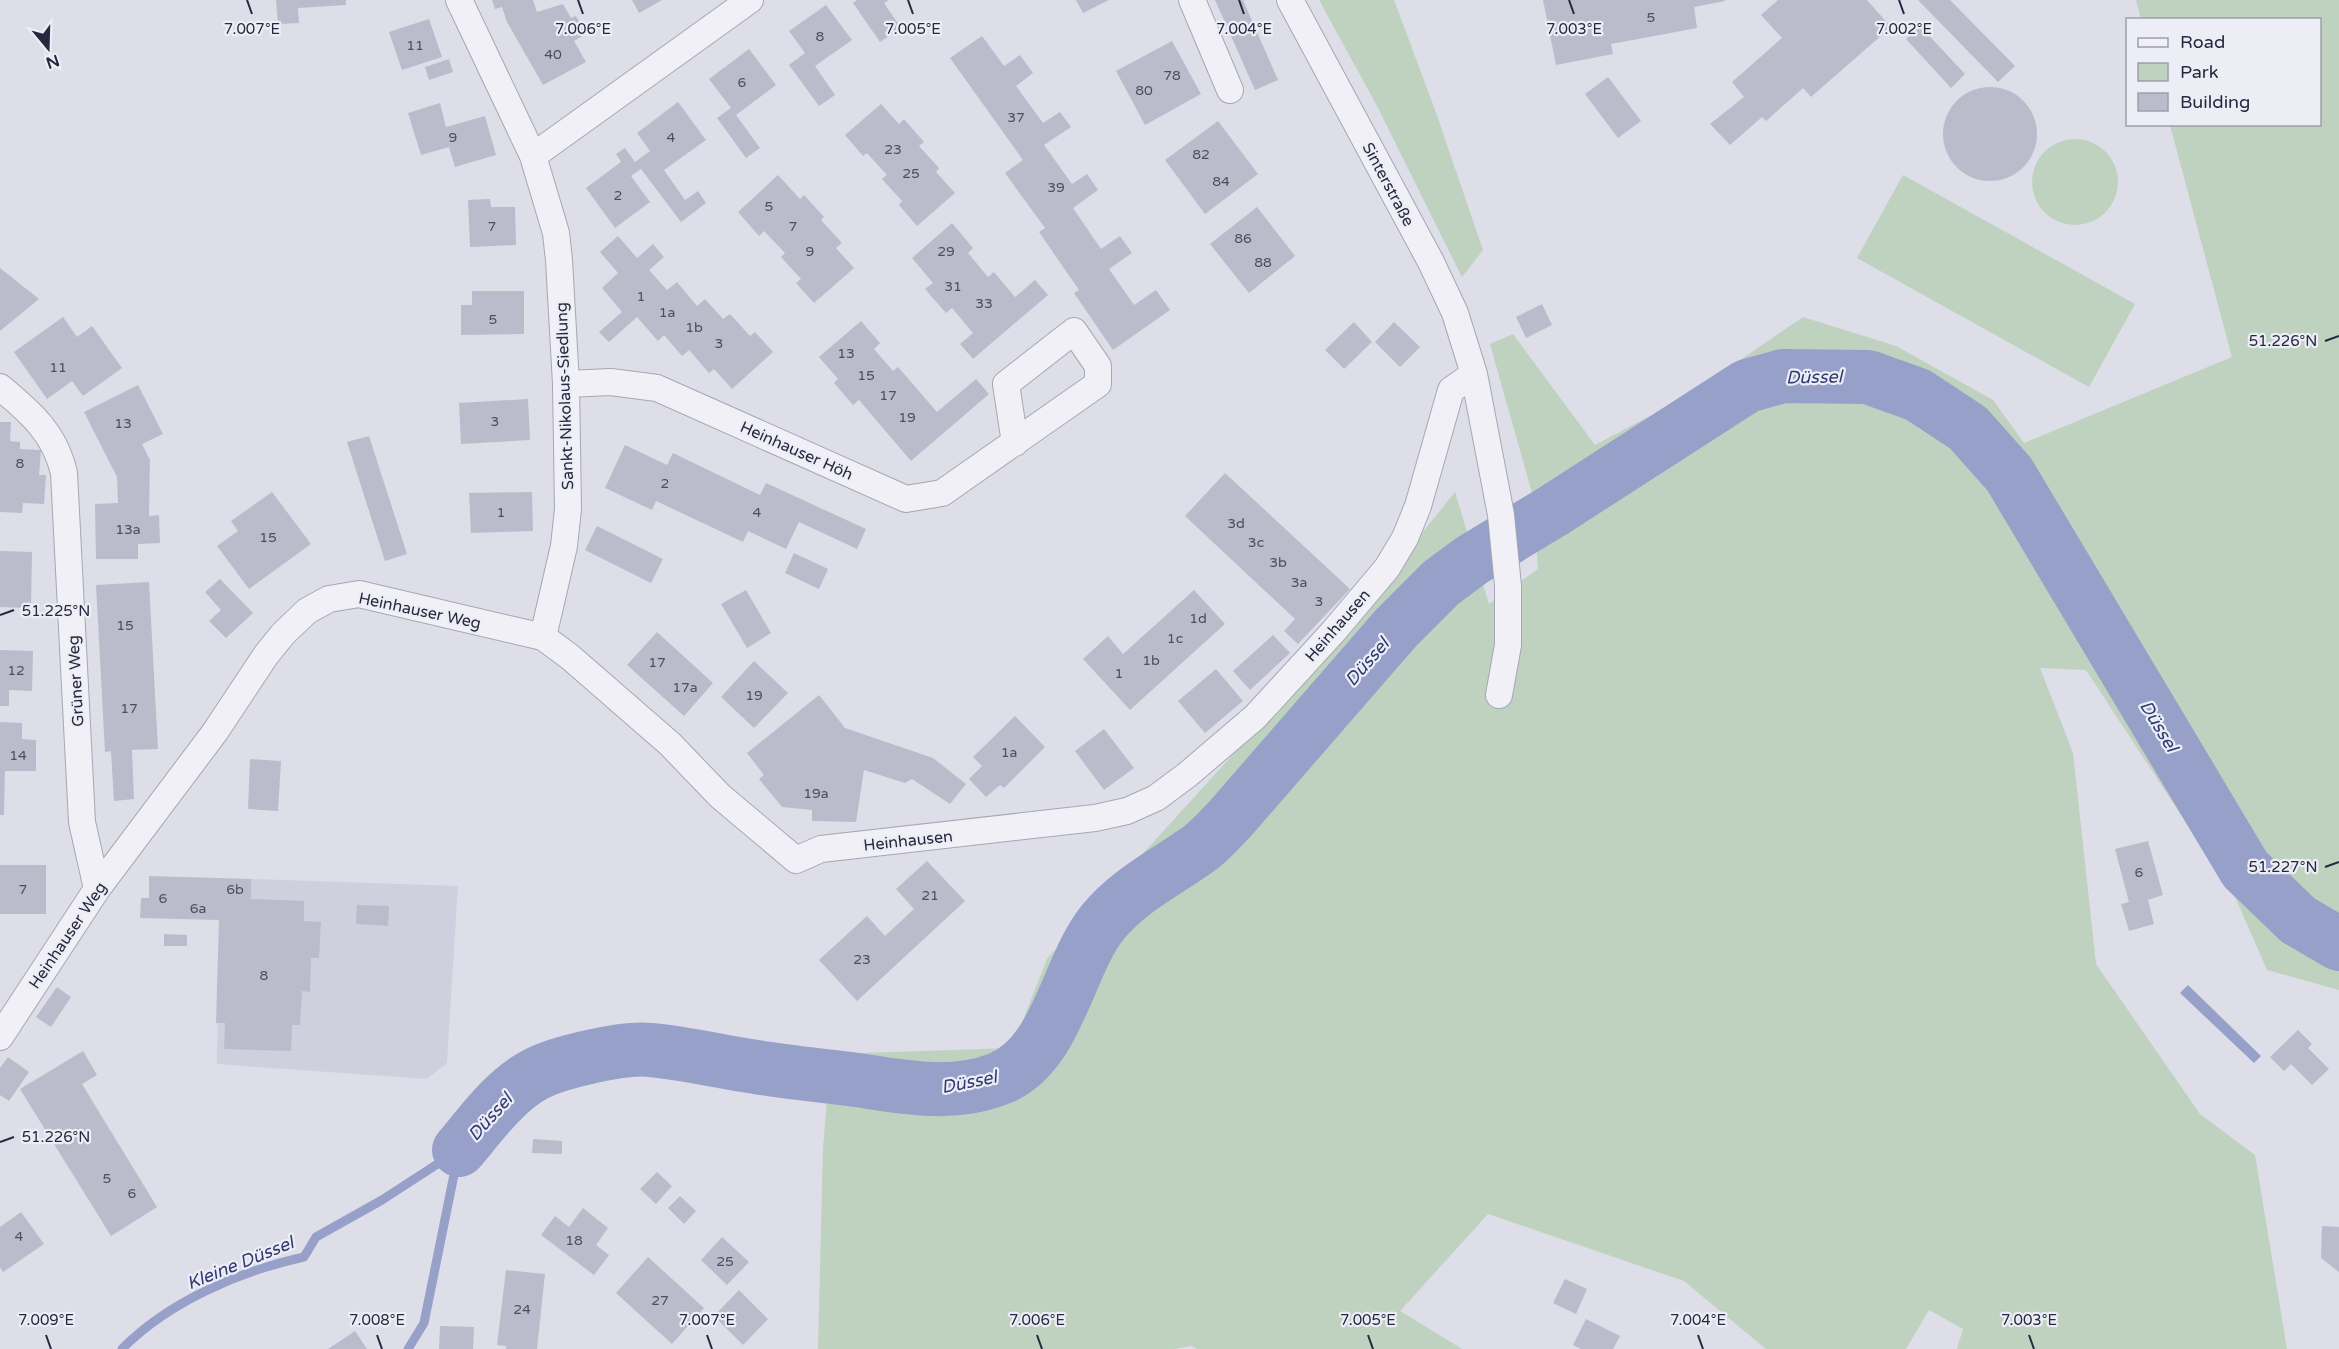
<svg xmlns="http://www.w3.org/2000/svg" width="2339" height="1349" font-family="'Varela Round',sans-serif">
<style>
.built{fill:#cfd0dd}
.green{fill:#bed2bf}
.water{fill:#97a0c9}
.lines{fill:none;stroke-linecap:round;stroke-linejoin:round}
.stream{stroke:#97a0c9;stroke-width:9}
.river{stroke:#97a0c9;stroke-width:54}
.building{fill:#babccb}
.minor-casing{stroke:#a6a7b5;stroke-width:28}
.minor{stroke:#f0f0f6;stroke-width:26}
.ticks{fill:none;stroke:#26283f;stroke-width:2}
.labels{text-anchor:middle;stroke-width:4.5;stroke-linejoin:round;paint-order:stroke}
.number-label{font-size:14px;fill:#4b4d62}
.street-label{font-size:16px;fill:#26283f;stroke:#edeef5}
.water-label{font-size:18px;font-style:italic;fill:#2f3a74;stroke:#edeef5}
.ticks-label{font-size:15px;text-anchor:middle;fill:#26283f;stroke:#edeef5;stroke-width:4.5;stroke-linejoin:round;paint-order:stroke}
</style>
<rect width="100%" height="100%" fill="#dddee8"/>
<path class="built" d="M251,879L458,886L447,1063L427,1079L217,1064L219,919L250,920Z"/>
<path class="green" d="M1319,0H1394L1434,107L1483,250L1462,277L1376,104Z
M2136,0H2339V990L2267,970L2236,899L2086,670L2040,668L2073,753L2096,964L2200,1114L2255,1155L2287,1349H1957L1963,1329L1929,1310L1906,1349H1766L1684,1281L1488,1214L1400,1311L1462,1349H1197L1191,1346L1174,1349H818L823,1147L831,1054L1012,1048L1047,959L1328,650L1455,492L1489,604L1538,569L1532,493L1490,344L1513,334L1595,445L1686,397L1803,317L1896,346L1993,400L2024,443L2232,357L2170,125L2320,124V20L2141,19Z
M2032 182a43 43 0 1 1 86 0a43 43 0 1 1-86 0Z
M1903,175L2135,304L2089,387L1857,258Z"/>
<path class="water" d="M2188,985L2261,1056L2254,1063L2180,993Z"/>
<g class="lines">
<path class="stream" d="M122,1349C168,1302 240,1271 304,1257L316,1237L382,1200L459,1150
M408,1349L424,1323L459,1150"/>
<path class="river" d="M459,1150C482,1123 504,1091 536,1074C559,1062 624,1047 650,1050C686,1053 721,1062 756,1067C792,1073 828,1076 864,1081C909,1088 955,1096 998,1079C1058,1057 1067,966 1103,922C1129,890 1167,872 1200,848C1211,840 1220,829 1230,819L1396,628L1441,583L1472,560L1553,511L1747,386L1783,376L1868,377L1918,395L1968,428L2009,474L2245,869L2298,920L2339,944"/>
</g>
<path class="building" d="M276,0H346V5L298,8L299,23L278,24Z
M492,0H533L537,12L563,4L571,18L576,16L586,34L574,41L586,62L543,85L507,22L502,7L495,9Z
M632,0H662L639,13Z
M857,0H889L884,3L901,28L880,42L853,3Z
M1076,0H1109L1083,13Z
M1215,0H1243L1278,80L1255,90Z
M1543,0H1725V1L1694,7L1697,28L1611,44L1613,54L1556,65Z
M1778,0H1867L1891,27L1811,97L1803,88L1766,121L1762,117L1730,145L1710,124L1744,97L1732,82L1782,38L1761,15Z
M1918,0H1950L2015,66L1998,82Z
M826,5L852,40L815,66L835,95L819,106L789,65L805,53L789,31Z
M429,19L442,57L402,70L389,32Z
M1920,26L1965,74L1951,88L1906,39Z
M982,36L1004,66L1020,55L1033,73L1016,86L1043,123L1060,112L1071,127L1044,145L1072,184L1087,174L1098,190L1073,208L1101,249L1120,236L1132,253L1109,269L1134,305L1156,290L1170,310L1113,350L1074,293L1079,290L1039,232L1045,228L1005,173L1023,160L950,58Z
M1172,41L1201,94L1145,125L1116,71Z
M749,49L776,85L736,115L760,148L746,158L717,118L731,108L709,79Z
M449,59L453,72L429,80L425,67Z
M1608,77L1641,121L1618,138L1585,94Z
M1943 134a47 47 0 1 1 94 0a47 47 0 1 1-94 0Z
M678,102L706,140L664,170L685,200L698,191L706,203L681,222L641,169L631,176L650,202L615,228L586,188L621,162L616,154L625,148L635,162L650,151L637,133Z
M440,103L446,127L485,116L496,155L455,167L449,147L421,155L408,113Z
M881,104L899,124L904,119L924,142L919,146L939,168L936,172L955,193L917,226L899,205L902,201L882,179L887,175L867,153L863,156L845,135Z
M1218,121L1258,174L1205,214L1165,160Z
M778,175L800,199L804,195L824,217L821,220L842,243L836,248L854,268L814,303L796,283L801,279L781,257L785,253L764,231L759,236L738,212Z
M490,199L491,207H515L516,245L470,247L468,200Z
M1257,207L1295,256L1249,293L1210,244Z
M952,223L973,248L968,253L988,277L994,272L1015,297L1035,280L1048,295L973,359L960,344L973,333L952,308L946,313L925,289L933,283L912,258Z
M618,236L637,258L653,244L664,257L649,270L667,290L677,282L697,306L705,299L723,319L730,314L750,336L755,332L773,352L732,389L714,369L709,373L689,350L682,356L664,335L658,341L637,317L609,342L599,332L622,312L602,288L618,273L600,252Z
M0,268L39,299L0,331Z
M472,291H524V334L461,335V305H472Z
M1542,304L1552,325L1526,338L1516,317Z
M63,317L77,337L92,326L122,368L83,396L72,381L47,399L14,352Z
M861,321L880,343L874,349L893,371L898,367L937,412L976,379L989,394L911,461L859,400L853,405L834,383L838,379L819,357Z
M1354,322L1372,342L1344,369L1325,350Z
M1394,322L1420,347L1400,367L1375,342Z
M138,385L163,434L142,444L150,460L149,516L159,515L160,543L138,544V559H96L95,504L118,503L117,477L84,412Z
M528,399L530,440L461,444L459,403Z
M0,422H11L10,441L20,442V449L41,450L39,475H46L44,504L23,503L22,513L0,512Z
M369,436L407,554L385,561L347,442Z
M625,445L667,465L673,453L760,495L766,483L866,529L857,549L799,522L786,549L748,531L743,542L656,501L652,510L605,488Z
M1225,473L1350,589L1298,644L1284,631L1295,619L1185,516Z
M272,492L311,544L249,589L217,546L238,531L231,521Z
M532,492L533,531L471,533L469,493Z
M597,526L663,559L651,583L585,550Z
M0,551L32,552L31,608L0,607Z
M794,553L828,569L819,589L785,573Z
M220,579L253,613L226,638L209,621L221,610L205,592Z
M149,582L158,749L132,750L134,799L114,801L111,751L105,752L96,585Z
M746,590L771,633L747,648L721,604Z
M1194,590L1225,624L1130,710L1083,659L1108,636L1123,654Z
M657,632L713,683L684,716L627,665Z
M1273,635L1290,653L1250,690L1233,671Z
M0,650L33,651L32,691L9,690V706H0Z
M754,661L788,693L754,728L721,697Z
M1216,669L1243,701L1205,733L1178,701Z
M819,695L845,728L933,758L966,784L950,804L912,779L905,783L864,770L856,822L812,821V810L782,807L759,779L764,775L747,753Z
M1015,716L1045,747L1004,788L1000,785L986,797L969,779L982,766L973,757Z
M0,722L22,723V739L36,740V771H5L4,815H0Z
M1104,729L1134,768L1104,790L1075,751Z
M250,759L281,761L278,811L248,809Z
M2148,841L2163,895L2148,900L2154,924L2129,931L2121,904L2129,902L2115,849Z
M927,861L965,901L857,1001L819,960L867,916L885,936L914,909L896,889Z
M0,865H46V914H0Z
M149,876L251,879V899L304,901V921L321,922L319,958H311L310,992L302,991L300,1025H292L291,1051L224,1049L225,1023H216L219,920L140,918L141,898H149Z
M357,905L389,906L388,926L356,924Z
M164,934L187,935V946H164Z
M57,987L71,997L51,1027L36,1017Z
M2298,1030L2312,1044L2308,1048L2329,1069L2312,1085L2291,1064L2284,1071L2270,1057Z
M83,1051L97,1075L82,1084L157,1207L111,1236L20,1089Z
M8,1057L29,1072L9,1101L0,1095V1068Z
M533,1139L562,1141V1154L532,1153Z
M657,1172L672,1186L656,1204L640,1189Z
M680,1196L696,1211L684,1224L668,1208Z
M583,1208L608,1228L596,1245L609,1255L594,1275L541,1235L555,1216L569,1227Z
M21,1212L44,1244L3,1272L0,1267V1227Z
M2322,1226L2339,1227V1272L2321,1258Z
M722,1237L749,1262L727,1285L701,1260Z
M648,1257L704,1308L672,1344L616,1293Z
M506,1270L545,1274L537,1349H506V1346L497,1345Z
M1565,1279L1587,1289L1576,1314L1553,1303Z
M739,1290L768,1319L743,1345L714,1316Z
M1586,1319L1620,1336L1613,1349H1581L1573,1345Z
M440,1326L474,1327L473,1349H439Z
M355,1331L367,1349H328Z"/>
<g class="lines">
<defs>
<path id="minor" d="M459,0L533,156L556,233L559,260L566,384L568,509L564,546L543,637
M1192,0L1230,90
M1290,0L1431,262L1455,313L1474,374L1501,515L1508,586V645L1499,695
M533,156L750,0
M566,384L611,382L657,388L906,499L942,493L1098,384V366L1074,331L1006,384L1015,443
M0,387C30,412 55,433 64,473L82,822L97,889
M0,1037L97,889L215,732L266,655L283,634L307,611L329,599L359,594L543,637L570,657L670,744L720,796L796,860L821,849L1095,818L1127,811L1156,798L1187,775L1255,717L1333,632L1387,568L1405,538L1418,506L1451,390L1474,374"/>
</defs>
<use href="#minor" class="minor-casing"/>
<use href="#minor" class="minor"/>
</g>
<path class="ticks" d="M247,0L252,14M578,0L583,14M908,0L913,14M1239,0L1244,14M1569,0L1574,14M1899,0L1904,14M2325,341L2339,336M0,615L14,610M2325,867L2339,862M0,1142L14,1137M46,1335L51,1349M377,1335L382,1349M707,1335L712,1349M1037,1335L1042,1349M1368,1335L1373,1349M1698,1335L1703,1349M2029,1335L2034,1349"/>
<g class="labels">
<g class="number-label">
<text x="1651" y="22">5</text>
<text x="820" y="41">8</text>
<text x="415" y="50">11</text>
<text x="553" y="59">40</text>
<text x="1172" y="80">78</text>
<text x="742" y="87">6</text>
<text x="1144" y="95">80</text>
<text x="1016" y="122">37</text>
<text x="453" y="142">9</text>
<text x="671" y="142">4</text>
<text x="893" y="154">23</text>
<text x="1201" y="159">82</text>
<text x="911" y="178">25</text>
<text x="1221" y="186">84</text>
<text x="1056" y="192">39</text>
<text x="618" y="200">2</text>
<text x="769" y="211">5</text>
<text x="492" y="231">7</text>
<text x="793" y="231">7</text>
<text x="1243" y="243">86</text>
<text x="810" y="256">9</text>
<text x="946" y="256">29</text>
<text x="1263" y="267">88</text>
<text x="953" y="291">31</text>
<text x="641" y="301">1</text>
<text x="984" y="308">33</text>
<text x="667" y="317">1a</text>
<text x="493" y="324">5</text>
<text x="694" y="332">1b</text>
<text x="719" y="348">3</text>
<text x="846" y="358">13</text>
<text x="58" y="372">11</text>
<text x="866" y="380">15</text>
<text x="888" y="400">17</text>
<text x="907" y="422">19</text>
<text x="495" y="426">3</text>
<text x="123" y="428">13</text>
<text x="20" y="468">8</text>
<text x="665" y="488">2</text>
<text x="501" y="517">1</text>
<text x="757" y="517">4</text>
<text x="1236" y="528">3d</text>
<text x="128" y="534">13a</text>
<text x="268" y="542">15</text>
<text x="1256" y="547">3c</text>
<text x="1278" y="567">3b</text>
<text x="1299" y="587">3a</text>
<text x="1319" y="606">3</text>
<text x="1198" y="623">1d</text>
<text x="125" y="630">15</text>
<text x="1175" y="643">1c</text>
<text x="1151" y="665">1b</text>
<text x="657" y="667">17</text>
<text x="16" y="675">12</text>
<text x="1119" y="678">1</text>
<text x="685" y="692">17a</text>
<text x="754" y="700">19</text>
<text x="129" y="713">17</text>
<text x="1009" y="757">1a</text>
<text x="18" y="760">14</text>
<text x="816" y="798">19a</text>
<text x="2139" y="877">6</text>
<text x="23" y="894">7</text>
<text x="235" y="894">6b</text>
<text x="930" y="900">21</text>
<text x="163" y="903">6</text>
<text x="198" y="913">6a</text>
<text x="862" y="964">23</text>
<text x="264" y="980">8</text>
<text x="107" y="1183">5</text>
<text x="132" y="1198">6</text>
<text x="19" y="1241">4</text>
<text x="574" y="1245">18</text>
<text x="725" y="1266">25</text>
<text x="660" y="1305">27</text>
<text x="522" y="1314">24</text>
</g>
<g class="street-label">
<text transform="translate(1389 184) rotate(62)" y="6">Sinterstraße</text>
<text transform="translate(564 396) rotate(-92)" y="6">Sankt-Nikolaus-Siedlung</text>
<text transform="translate(797 450) rotate(24)" y="6">Heinhauser Höh</text>
<text transform="translate(420 610) rotate(12)" y="6">Heinhauser Weg</text>
<text transform="translate(1337 625) rotate(-49)" y="6">Heinhausen</text>
<text transform="translate(75 681) rotate(-93)" y="6">Grüner Weg</text>
<text transform="translate(908 840) rotate(-6)" y="6">Heinhausen</text>
<text transform="translate(67 935) rotate(-56)" y="6">Heinhauser Weg</text>
</g>
<g class="water-label">
<text transform="translate(1814 377) rotate(-1)" y="6">Düssel</text>
<text transform="translate(1367 662) rotate(-49)" y="6">Düssel</text>
<text transform="translate(2159 726) rotate(59)" y="6">Düssel</text>
<text transform="translate(969 1082) rotate(-11)" y="6">Düssel</text>
<text transform="translate(490 1117) rotate(-48)" y="6">Düssel</text>
<text transform="translate(240 1263) rotate(-22)" y="6">Kleine Düssel</text>
</g>
</g>
<g class="ticks-label">
<text x="1904" y="34">7.002°E</text>
<text x="252" y="34">7.007°E</text>
<text x="583" y="34">7.006°E</text>
<text x="913" y="34">7.005°E</text>
<text x="1244" y="34">7.004°E</text>
<text x="1574" y="34">7.003°E</text>
<text x="2283" y="346">51.226°N</text>
<text x="56" y="616">51.225°N</text>
<text x="2283" y="872">51.227°N</text>
<text x="56" y="1142">51.226°N</text>
<text x="46" y="1325">7.009°E</text>
<text x="377" y="1325">7.008°E</text>
<text x="707" y="1325">7.007°E</text>
<text x="1037" y="1325">7.006°E</text>
<text x="1368" y="1325">7.005°E</text>
<text x="1698" y="1325">7.004°E</text>
<text x="2029" y="1325">7.003°E</text>
</g>
<rect x="2126" y="18" width="195" height="108" fill="#edeef5" stroke="#9d9fac" stroke-width="1.5"/>
<rect x="2138" y="38" width="30" height="9" fill="#f0f0f6" stroke="#9d9fac" stroke-width="1.5"/>
<text x="2180" y="48" font-size="18" fill="#26283f">Road</text>
<rect x="2138" y="63" width="30" height="18" fill="#bed2bf" stroke="#9d9fac" stroke-width="1.5"/>
<text x="2180" y="78" font-size="18" fill="#26283f">Park</text>
<rect x="2138" y="93" width="30" height="18" fill="#babccb" stroke="#9d9fac" stroke-width="1.5"/>
<text x="2180" y="108" font-size="18" fill="#26283f">Building</text>
<g transform="translate(48 48) rotate(161)" stroke="#edeef5" stroke-width="4.5" paint-order="stroke">
<path d="M0-4.5L10 22L0 15L-10 22Z" fill="#26283f"/>
<text y="-9" font-size="16" font-weight="bold" text-anchor="middle" fill="#26283f">N</text>
</g>
</svg>
